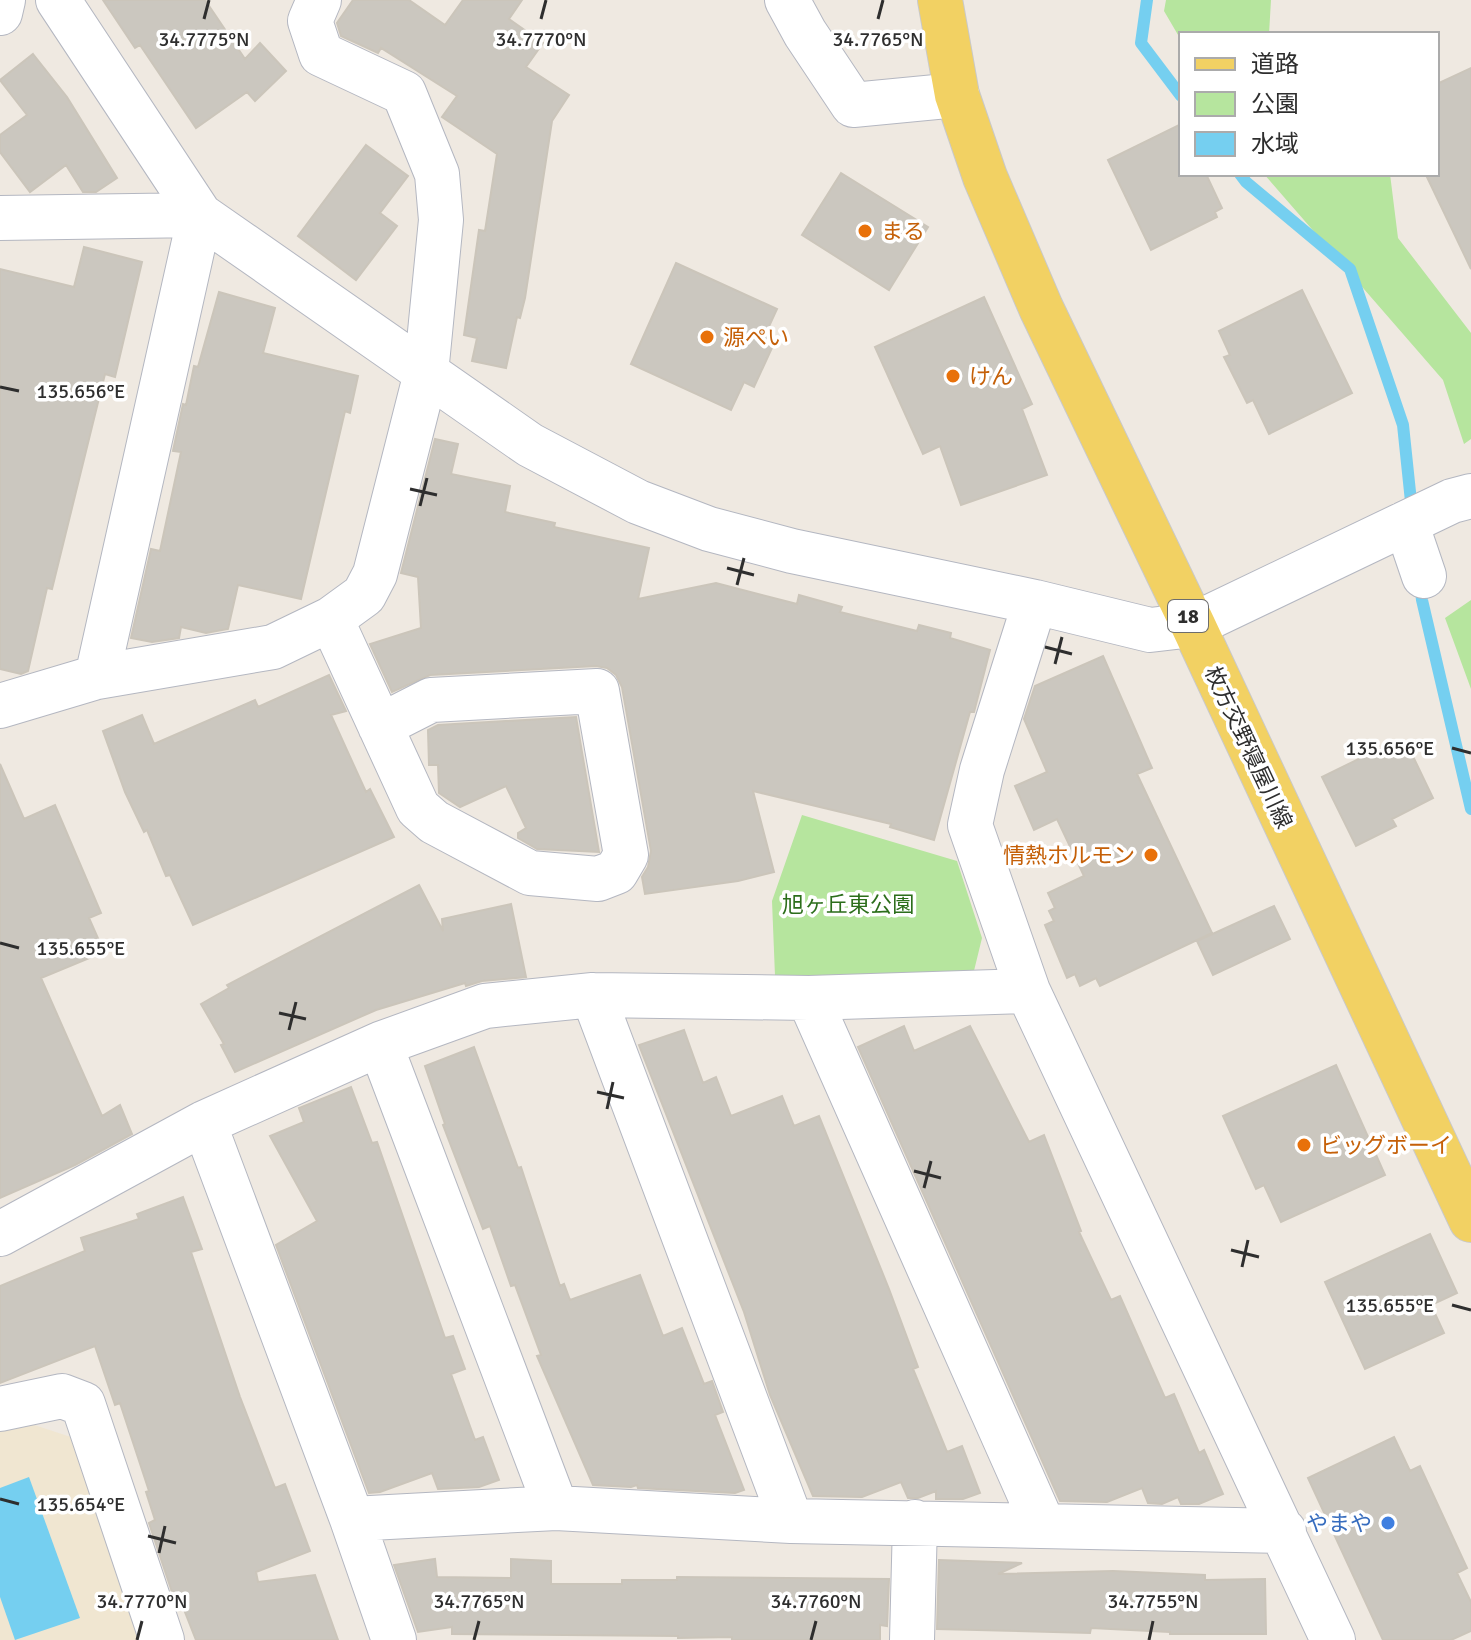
<svg xmlns="http://www.w3.org/2000/svg" width="1471" height="1640" font-family="Signika,'Noto Sans JP',sans-serif">
<style>
.education{fill:#f0e6d1}
.green{fill:#b6e59e}
.water{fill:#75cff0}
.lines{fill:none;stroke-linecap:round;stroke-linejoin:round}
.stream{stroke:#75cff0;stroke-width:12}
.building{fill:#cbc7bf;stroke:#cbc5ba;stroke-width:2}
.minor-casing{stroke:#b4b7c1;stroke-width:46}
.major-casing{stroke:#c9c9c9;stroke-width:46}
.minor{stroke:#fff;stroke-width:44}
.major{stroke:#f2d163;stroke-width:44}
.ticks{fill:none;stroke:#2e2e2e;stroke-width:3}
.food-dot{fill:#e8710a;stroke:#fff;stroke-width:3}
.shop-dot{fill:#3f7fe0;stroke:#fff;stroke-width:3}
.labels{text-anchor:middle;stroke-width:7;stroke-linejoin:round;paint-order:stroke}
.shield{fill:#fff;stroke:#6d6d6d;stroke-width:2}
.shield-label{font-size:20px;font-weight:bold;fill:#2e2e2e}
.food-label{font-size:22px;fill:#c56008;stroke:#fff;text-anchor:start}
.street-label{font-size:22px;fill:#2e2e2e;stroke:#fff}
.park-label{font-size:22px;fill:#2c6e1b;stroke:#fff}
.shop-label{font-size:22px;fill:#366cbe;stroke:#fff;text-anchor:end}
.ticks-label{font-size:20px;text-anchor:middle;fill:#2e2e2e;stroke:#fff;stroke-width:7;stroke-linejoin:round;paint-order:stroke}
</style>
<rect width="100%" height="100%" fill="#efe9e1"/>
<path class="education" d="M19,1420L80,1440L149,1640H0V1427Z"/>
<path class="green" d="M1166,0H1271L1269,34H1181V40L1164,11Z
M1264,174H1390L1398,238L1471,333V439L1464,444L1443,380Z
M1471,600V689L1445,618Z
M802,815L957,861L982,938L972,979L775,976L772,901Z"/>
<path class="water" d="M29,1477L80,1618L15,1640L0,1597V1488Z"/>
<g class="lines">
<path class="stream" d="M1147,0L1141,43L1181,96
M1240,174L1246,182L1350,269L1403,425L1412,511
M1420,581L1422,600L1471,809"/>
</g>
<path class="building" d="M103,0H205L245,59L260,43L286,71L255,101L247,92L196,128L140,45L135,48Z
M353,0H409L445,25L463,0H522L509,19L543,43L526,67L569,95L552,121L525,298L520,318L517,317L506,368L472,361L477,338L464,335L479,230L485,231L497,154L442,117L457,96L381,48L378,53L341,36L337,23Z
M33,54L67,97L117,178L96,192H83L66,165L30,192L0,152V135L27,115L0,80Z
M1471,68V269L1427,177L1437,174V84Z
M1181,124V174H1206L1222,208L1215,212L1217,217L1151,250L1108,160Z
M366,145L408,176L380,213L397,226L356,280L298,236Z
M841,173L928,227L889,290L802,235Z
M84,247L142,262L115,377L105,374L52,589L47,588L28,671L21,674L0,669V269L74,287Z
M676,263L777,309L765,335L776,339L754,387L744,382L731,410L631,364Z
M1302,290L1352,393L1269,434L1253,400L1247,403L1224,357L1230,355L1219,331Z
M219,292L275,308L263,353L358,376L350,413L345,411L301,599L238,585L228,629L206,633L181,627L179,638L152,642L131,638L151,549L160,551L181,452L173,451L183,404L186,405L194,366L198,367Z
M984,297L1032,404L1022,409L1047,475L961,505L940,446L923,454L875,347Z
M435,439L458,444L451,474L510,486L505,512L555,523L554,527L649,548L638,599L716,583L797,604L799,595L842,607L840,612L917,631L919,625L951,633L950,638L990,650L974,712H970L934,840L890,827L891,824L753,791L774,872L738,881L645,894L642,877L648,867L651,851L622,687L616,675L607,668L596,666L430,675L392,692L370,644L421,628L418,577L401,573Z
M1103,656L1152,768L1137,774L1212,933L1100,986L1096,978L1080,986L1075,974L1067,978L1045,925L1054,921L1049,911L1055,908L1048,893L1084,876L1057,819L1034,830L1015,786L1047,772L1024,719L1035,686Z
M329,675L346,711L331,715L366,792L370,789L394,837L193,925L170,875L166,876L147,830L144,832L125,792L103,731L142,715L154,744L255,700L258,707Z
M576,717L599,852L537,849L518,838V833L526,828L506,786L460,807L439,793L438,765H429L428,730L438,725Z
M1408,746L1433,798L1392,819L1396,826L1356,846L1322,777L1379,749L1383,758Z
M0,764L24,819L55,805L101,913L89,918L104,952L41,978L102,1116L120,1105L132,1134L75,1165L0,1198Z
M419,885L443,931L442,919L511,904L526,977L482,981L466,986L465,983L376,1010L235,1072L221,1045L224,1044L201,1004L229,988L227,985Z
M1274,906L1290,939L1213,975L1197,941Z
M904,1026L914,1051L970,1026L1029,1142L1044,1135L1081,1231L1079,1232L1111,1300L1120,1296L1165,1398L1174,1394L1199,1453L1204,1450L1223,1494L1199,1504H1181L1178,1497L1162,1504L1148,1503L1142,1488L1107,1502L1060,1501L858,1047Z
M684,1030L703,1083L716,1077L731,1116L782,1096L794,1126L819,1116L889,1289L918,1367L913,1369L947,1452L962,1446L980,1493L963,1499H936V1491L918,1498H908L901,1482L862,1497L813,1496L770,1395L744,1312L639,1045Z
M474,1047L518,1168L521,1167L560,1286L564,1284L570,1300L640,1275L663,1336L682,1328L704,1384L712,1381L723,1412L715,1415L744,1490L735,1493L638,1488L637,1485L631,1487L593,1485L537,1356L541,1355L515,1285L511,1286L490,1226L483,1229L443,1125L445,1124L425,1066Z
M1336,1065L1385,1175L1281,1222L1264,1185L1256,1189L1223,1116Z
M351,1087L372,1143L377,1142L445,1338L453,1336L465,1369L451,1374L475,1440L483,1437L499,1480L479,1487L438,1489L432,1473L380,1492L369,1493L276,1245L317,1221L270,1136L304,1122L299,1108Z
M183,1197L202,1249L191,1252L240,1397L275,1488L285,1484L310,1551L256,1572L258,1582L315,1575L338,1640H196L181,1602L176,1604L149,1523L155,1520L146,1492L149,1491L120,1403L115,1405L95,1346L0,1383V1286L85,1251L81,1238L139,1219L137,1214Z
M1430,1234L1457,1293L1431,1305L1444,1333L1365,1369L1325,1282Z
M1394,1437L1410,1471L1420,1466L1467,1568L1457,1573L1471,1602V1631L1451,1640H1383L1308,1478Z
M435,1559L437,1577L511,1578V1559L551,1561V1584H622V1580H677V1577L889,1579L887,1626L880,1625V1640H732V1637L678,1638V1636L452,1634V1627L418,1632L394,1565Z
M939,1560L1022,1563L998,1574L1113,1571L1205,1575V1580L1265,1579L1266,1634H1170V1632L1091,1628L1090,1633L937,1629Z"/>
<g class="lines">
<defs>
<path id="minor" d="M58,0L200,215L530,445L638,502L709,529L792,551L1035,602L1150,630L1193,625L1452,501L1471,496
M787,0L805,33L853,105L957,95
M0,13L3,0
M0,218L200,215
M1406,523L1424,576
M331,619L418,808L434,822L530,873L598,879L616,872L626,855L597,691L431,700L380,726
M97,677L200,215
M0,706L97,677L273,647L331,619L364,595L375,574L426,373L441,220L437,174L404,93L321,54L310,21L319,0
M1028,991L970,825L982,770L1035,602
M593,995L791,1521
M809,998L1043,1525
M204,1123L352,1519L394,1640
M0,1234L204,1123L380,1044
M0,1409L62,1396L83,1404L162,1640
M556,1508L380,1044L485,1006L593,995L809,998L1028,991L1333,1640
M352,1519L556,1508L791,1521L1284,1531
M912,1640L915,1522"/>
<path id="major" d="M940,0L957,95L985,177L1041,308L1193,625L1471,1220"/>
</defs>
<use href="#minor" class="minor-casing"/>
<use href="#major" class="major-casing"/>
<use href="#minor" class="minor"/>
<use href="#major" class="major"/>
</g>
<path class="ticks" d="M204,19L209,0M541,19L546,0M878,19L883,0M0,387L19,391M410,489L437,495M420,506L427,478M727,568L754,575M737,585L744,558M1045,647L1072,654M1055,664L1062,637M1452,748L1471,753M0,943L19,948M279,1013L306,1019M289,1030L296,1002M597,1092L624,1098M607,1109L613,1082M914,1171L941,1178M924,1188L931,1161M1231,1250L1259,1257M1242,1267L1248,1240M1452,1305L1471,1310M0,1499L19,1504M148,1536L176,1543M159,1553L165,1526M137,1640L142,1621M474,1640L479,1621M811,1640L816,1621M1149,1640L1153,1621"/>
<g class="food-dot">
<circle cx="865" cy="231" r="8"/>
<circle cx="707" cy="337" r="8"/>
<circle cx="953" cy="376" r="8"/>
<circle cx="1151" cy="855" r="8"/>
<circle cx="1304" cy="1145" r="8"/>
</g>
<circle class="shop-dot" cx="1388" cy="1523" r="8"/>
<g class="labels">
<rect class="shield" x="1168" y="600" width="40" height="32" rx="6"/>
<g class="shield-label">
<text x="1188" y="623">18</text>
</g>
<g class="food-label">
<text x="881" y="239">まる</text>
<text x="723" y="345">源ぺい</text>
<text x="969" y="384">けん</text>
<text x="1135" y="863" text-anchor="end">情熱ホルモン</text>
<text x="1320" y="1153">ビッグボーイ</text>
</g>
<g class="street-label">
<text transform="translate(1249 747) rotate(65)" y="8">枚方交野寝屋川線</text>
</g>
<g class="park-label">
<text x="848" y="912">旭ヶ丘東公園</text>
</g>
<g class="shop-label">
<text x="1372" y="1531">やまや</text>
</g>
</g>
<g class="ticks-label">
<text x="204" y="46">34.7775°N</text>
<text x="541" y="46">34.7770°N</text>
<text x="878" y="46">34.7765°N</text>
<text x="81" y="398">135.656°E</text>
<text x="1390" y="755">135.656°E</text>
<text x="81" y="955">135.655°E</text>
<text x="1390" y="1312">135.655°E</text>
<text x="81" y="1511">135.654°E</text>
<text x="142" y="1608">34.7770°N</text>
<text x="479" y="1608">34.7765°N</text>
<text x="816" y="1608">34.7760°N</text>
<text x="1153" y="1608">34.7755°N</text>
</g>
<rect x="1179" y="32" width="260" height="144" fill="#ffffff" stroke="#ababab" stroke-width="2"/>
<rect x="1195" y="58" width="40" height="12" fill="#f2d163" stroke="#ababab" stroke-width="2"/>
<text x="1251" y="72" font-size="24" fill="#2e2e2e">道路</text>
<rect x="1195" y="92" width="40" height="24" fill="#b6e59e" stroke="#ababab" stroke-width="2"/>
<text x="1251" y="112" font-size="24" fill="#2e2e2e">公園</text>
<rect x="1195" y="132" width="40" height="24" fill="#75cff0" stroke="#ababab" stroke-width="2"/>
<text x="1251" y="152" font-size="24" fill="#2e2e2e">水域</text>
</svg>
